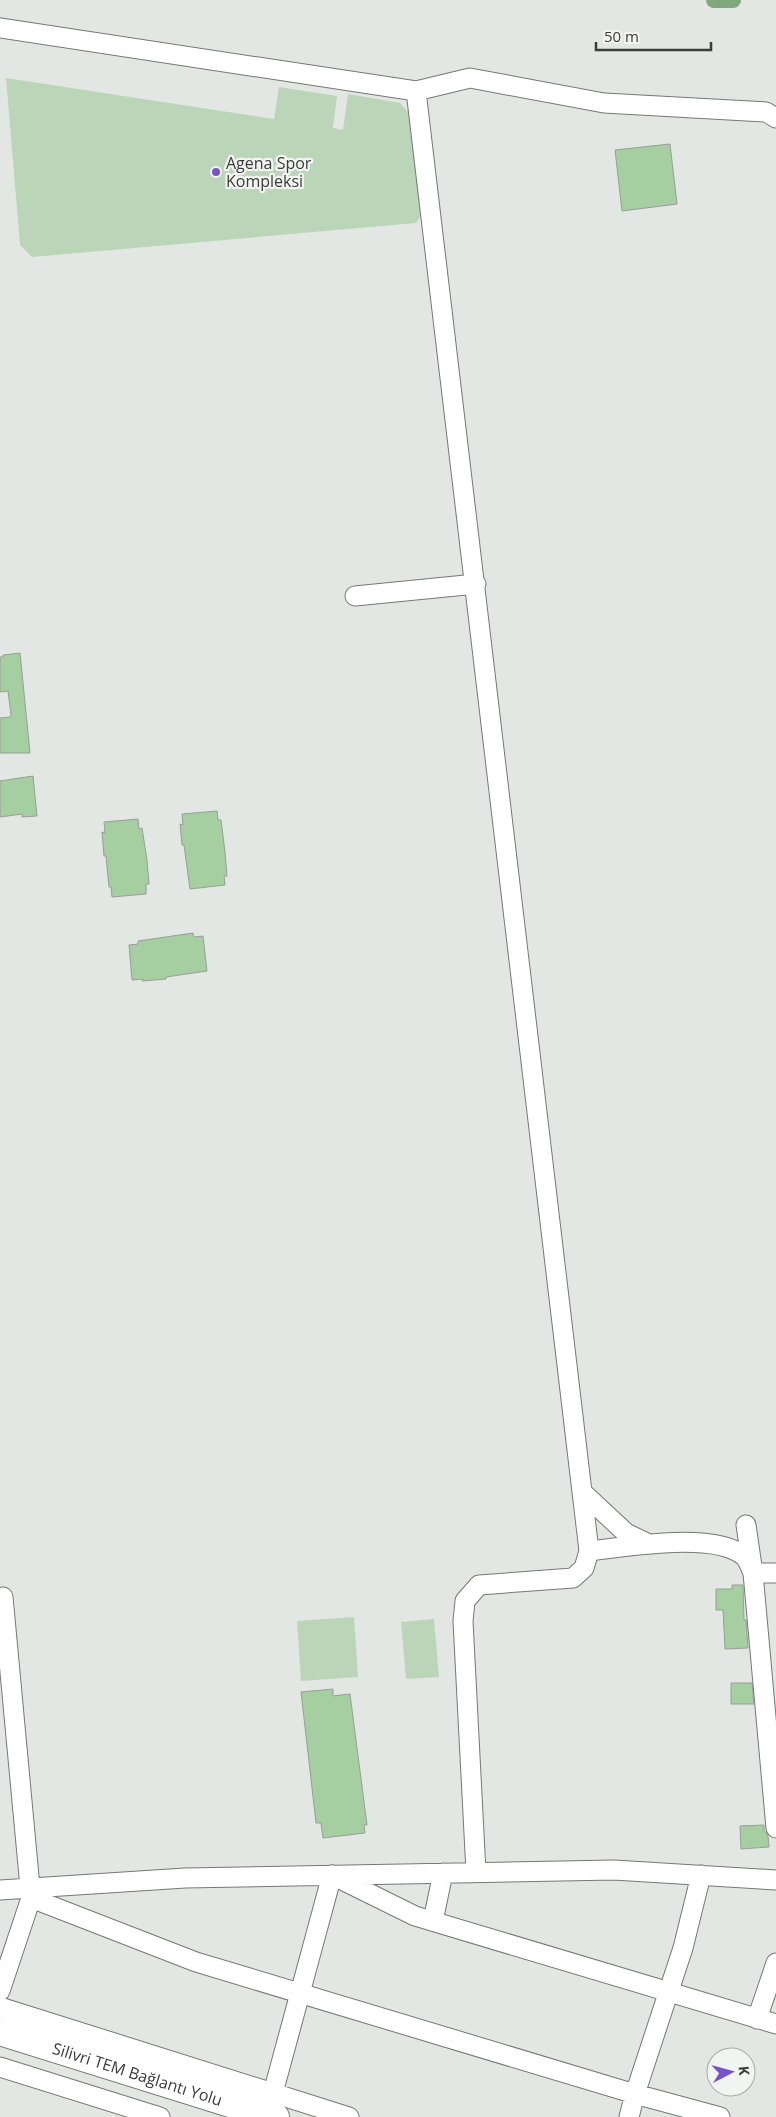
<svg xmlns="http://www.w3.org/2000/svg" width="776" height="2117" font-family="'Open Sans',sans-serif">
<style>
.green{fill:#bbd5b8}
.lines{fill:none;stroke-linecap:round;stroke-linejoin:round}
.canal{stroke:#7fa87c;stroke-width:16}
.building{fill:#a5cea1;stroke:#9a9d99}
.minor-casing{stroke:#757875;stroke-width:21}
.highway-casing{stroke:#757875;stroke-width:30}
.minor{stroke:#fff;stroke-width:19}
.highway{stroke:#fff;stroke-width:28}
.poi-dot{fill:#7653cd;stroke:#f1f4f0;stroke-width:2}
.labels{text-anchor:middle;stroke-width:4.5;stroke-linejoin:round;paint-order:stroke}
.poi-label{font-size:16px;fill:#3b3c3b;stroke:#f1f4f0;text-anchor:start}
.street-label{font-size:16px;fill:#3b3c3b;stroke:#f1f4f0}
</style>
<rect width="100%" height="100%" fill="#e3e7e3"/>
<path class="green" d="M6,78L274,119L279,87L337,96L333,128L343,130L348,94L400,103L412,116L422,214L416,223L32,257L20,245Z
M354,1617L358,1677L301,1681L297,1621Z
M434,1619L439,1677L406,1679L401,1622Z"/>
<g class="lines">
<path class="canal" d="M714,0H733"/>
</g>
<path class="building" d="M670,144L677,204L622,211L615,150Z
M20,653L30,753H0V718L10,717L11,715L8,691L0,692V657H3V655Z
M33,776L37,816L22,817V814L0,817V781Z
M217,811L218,820H221L225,852L227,876H224L225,885L190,889L184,845H182L180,824L183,825L182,814Z
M138,819L139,829L142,828L147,860L149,884H146V894L112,897L111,887H109L106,856H104L102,832L105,833L104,822Z
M193,933L194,937L203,936L207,971L166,977V979L142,981L143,979L132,980L129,945L138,944V941Z
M732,1585H743L744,1620H746L748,1648L725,1649L723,1610H716V1589H732Z
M731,1683H752L754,1704H731Z
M333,1689V1696L350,1694L367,1825H364L365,1833L323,1838L321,1823H316L301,1692Z
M764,1825V1830L768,1836L769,1847L741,1849L740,1826Z"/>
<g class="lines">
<defs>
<path id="minor" d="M0,28L416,91L589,1551L584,1568L573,1578L479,1585L465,1601L463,1621L476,1872
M416,91L470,78L604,103L766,112L776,118
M355,596L476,584
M582,1492L626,1533L649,1544
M746,1525L753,1573L776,1828
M589,1551C627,1547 713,1531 744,1556C748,1560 751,1568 753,1573H776
M3,1597L31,1898L196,1962L635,2094L720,2117
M0,1890L185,1878L614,1870L776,1880
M433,1921L443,1873
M0,1991L31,1898
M0,2007L349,2117
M757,2019L776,1963
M0,2067L160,2117
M273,2093L332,1875L415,1916L776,2024
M629,2117L635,2094L683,1948L701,1875"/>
<g id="highway">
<path id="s1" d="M0,2031L275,2117"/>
</g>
</defs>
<use href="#minor" class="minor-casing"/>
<use href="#highway" class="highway-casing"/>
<use href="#minor" class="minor"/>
<use href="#highway" class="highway"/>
</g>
<circle class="poi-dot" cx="216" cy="172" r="5"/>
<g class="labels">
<g class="poi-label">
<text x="226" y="169">Agena Spor<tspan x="226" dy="18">Kompleksi</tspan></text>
</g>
<g class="street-label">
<text dy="6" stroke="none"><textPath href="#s1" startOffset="144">Silivri TEM Bağlantı Yolu</textPath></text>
</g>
</g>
<g transform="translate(731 2072) rotate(84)"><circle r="24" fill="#f1f4f0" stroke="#a8aaa8"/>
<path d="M0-4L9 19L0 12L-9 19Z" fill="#7653cd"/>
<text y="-8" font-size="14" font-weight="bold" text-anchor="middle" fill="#3b3c3b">K</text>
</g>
<path d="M596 42v8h115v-8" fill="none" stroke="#3b3c3b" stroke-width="2.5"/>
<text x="604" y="42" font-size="15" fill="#3b3c3b" stroke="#f1f4f0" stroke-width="4" paint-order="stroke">50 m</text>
</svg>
